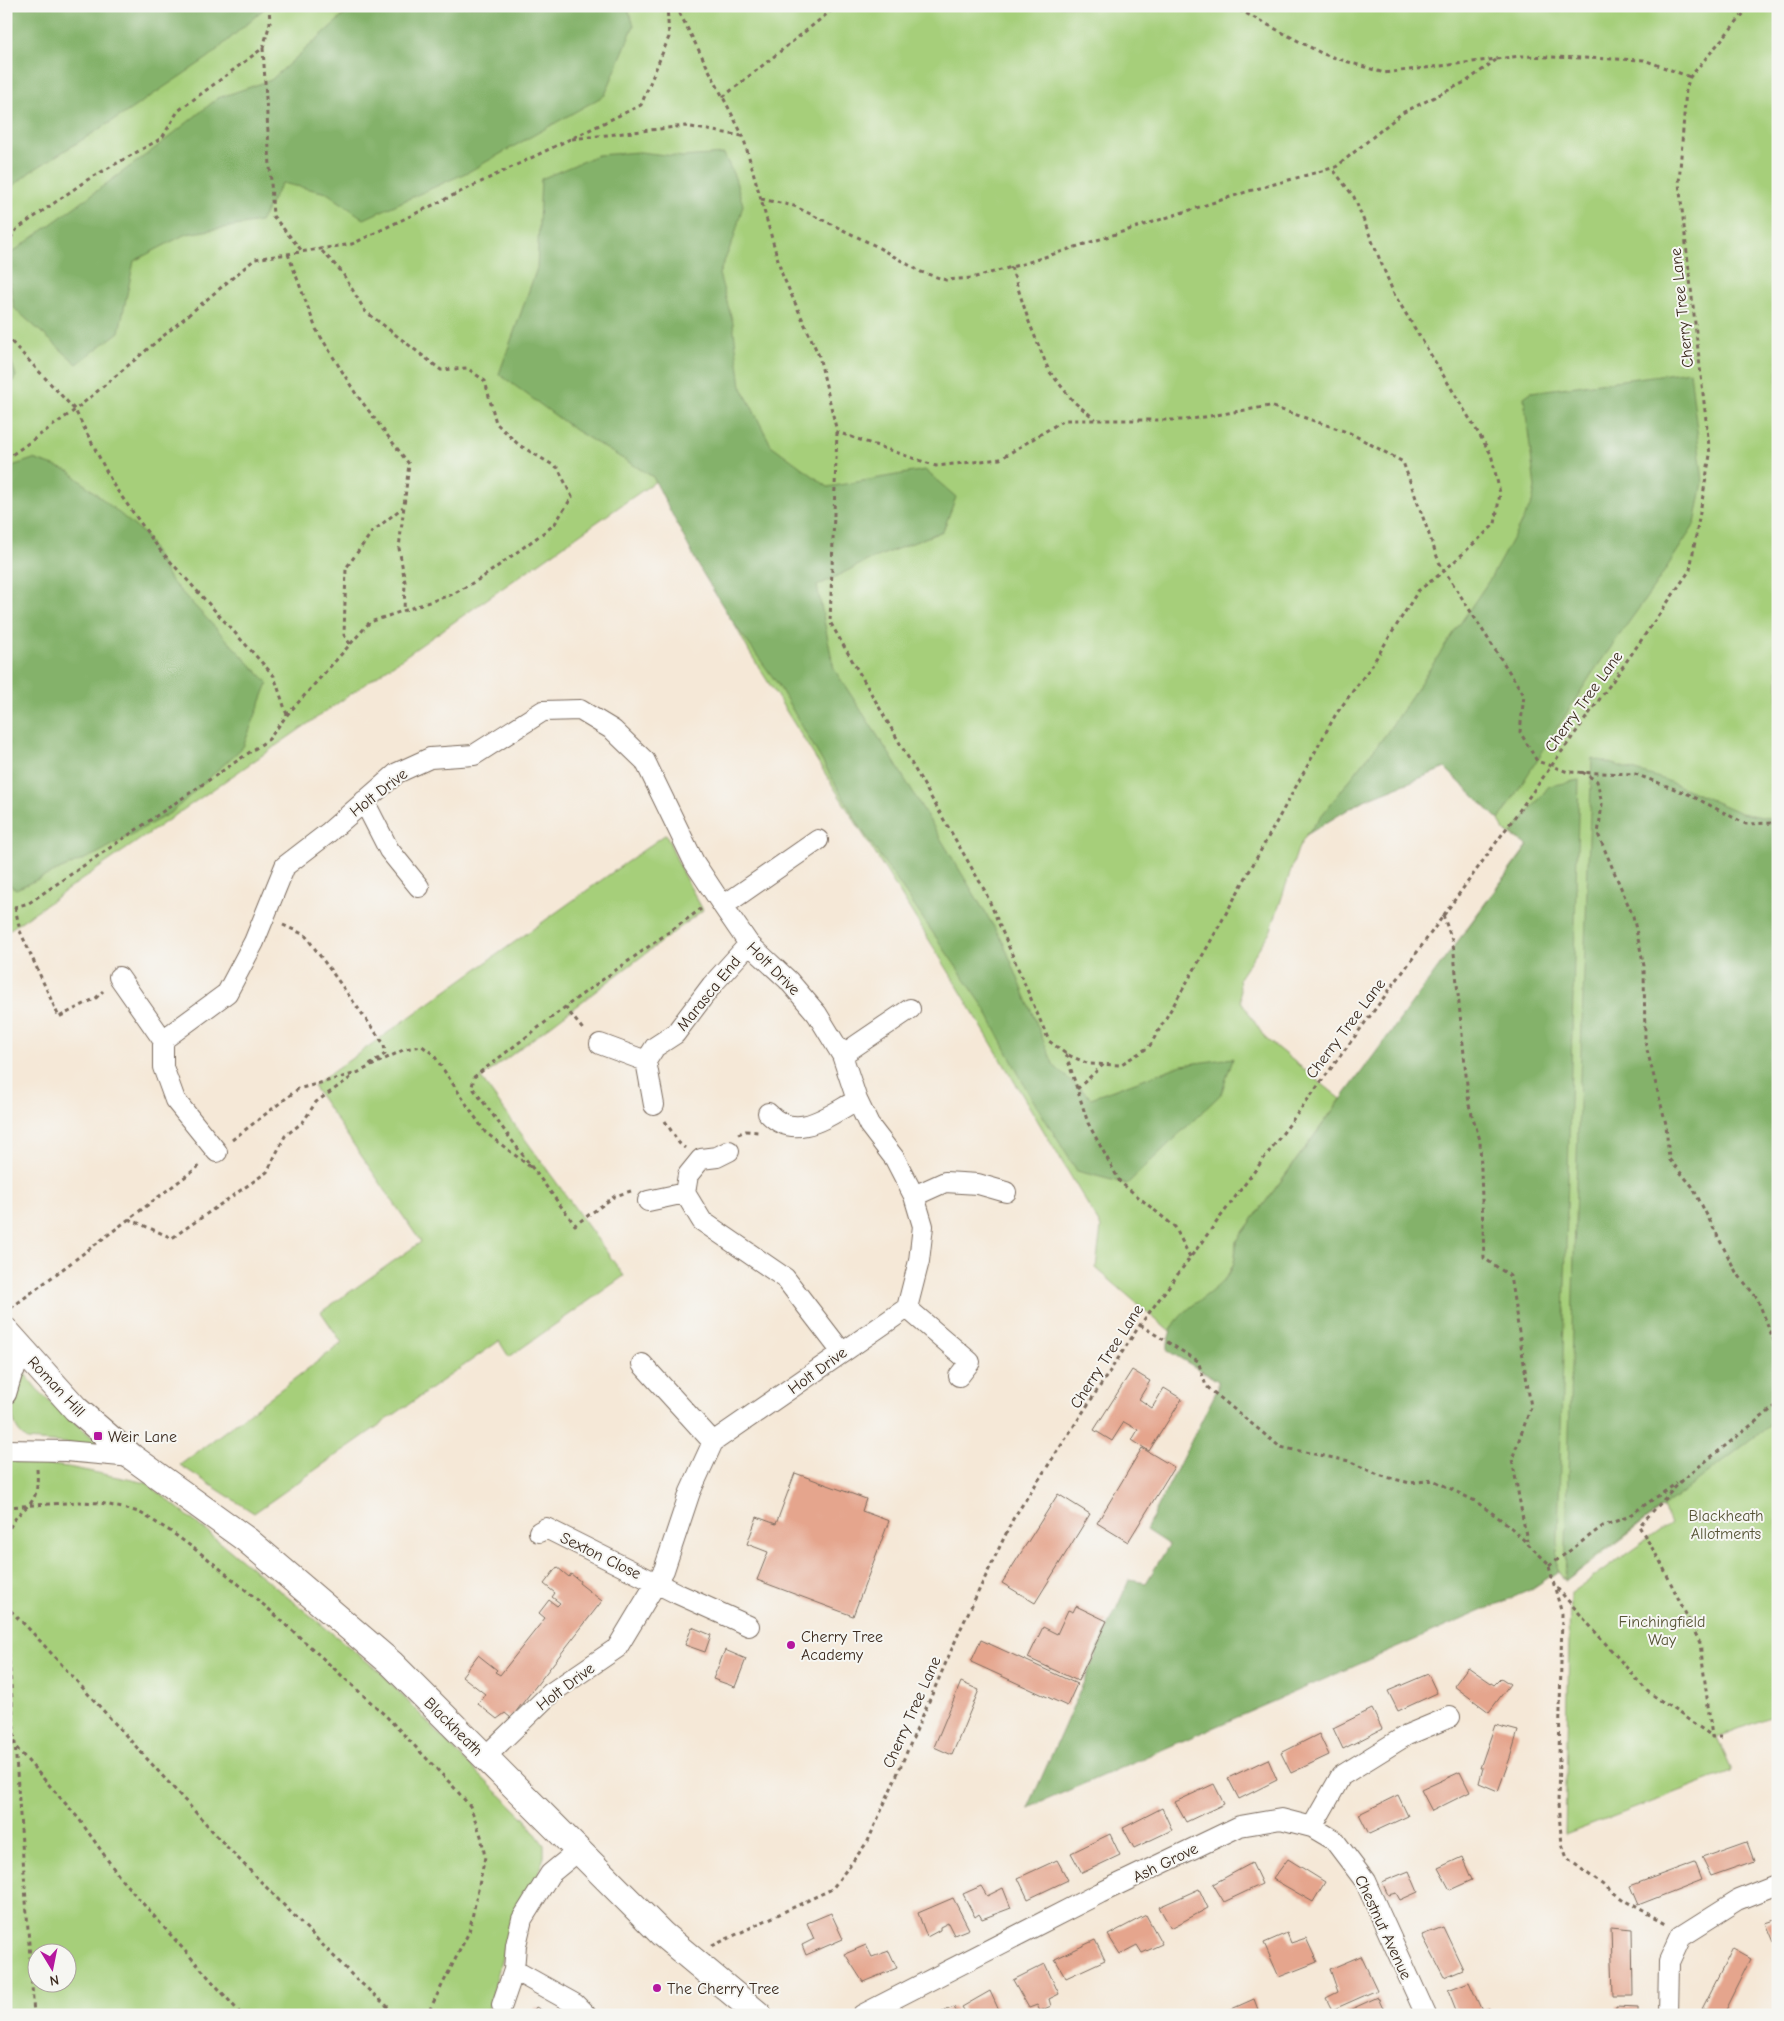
<svg xmlns="http://www.w3.org/2000/svg" width="1784" height="2021" font-family="'Comic Neue',sans-serif">
<style>
.green{fill:#a6cf7a;stroke:#707c4c;fill-rule:evenodd}
.forest{fill:#84b26a;stroke:#606e44}
.building{fill:#e5a58d}
.lines{fill:none;stroke-linecap:round;stroke-linejoin:round}
.minor-casing{stroke:#7c6c5f;stroke-width:22}
.major-casing{stroke:#7c6c5f;stroke-width:28}
.path{stroke:#7c6c5f;stroke-width:3;stroke-dasharray:4 4;stroke-linecap:butt}
.minor{stroke:#fff;stroke-width:20}
.major{stroke:#fff;stroke-width:26}
.poi-dot{fill:#b5179e;stroke:#f6f6f2;stroke-width:2}
.labels{text-anchor:middle;stroke-width:4;stroke-linejoin:round;paint-order:stroke}
.street-label{font-size:16px;fill:#3b2a1e;stroke:#f6f6f2}
.poi-label{font-size:16px;fill:#3b2a1e;stroke:#f6f6f2;text-anchor:start}
.park-label{font-size:16px;fill:#565335;stroke:#f6f6f2}
</style>
<rect width="100%" height="100%" fill="#f6f6f2"/>
<filter id="ink" filterUnits="userSpaceOnUse"><feTurbulence type="fractalNoise" baseFrequency=".02" numOctaves="2"/><feDisplacementMap in="SourceGraphic" scale="10" xChannelSelector="R" yChannelSelector="G"/><feConvolveMatrix kernelMatrix="1 2 1 2 8 2 1 2 1" color-interpolation-filters="sRGB"/></filter>
<filter id="wash" filterUnits="userSpaceOnUse"><feTurbulence type="fractalNoise" baseFrequency=".0096" numOctaves="4" result="noise"/><feDisplacementMap in="SourceGraphic" scale="20" xChannelSelector="R" yChannelSelector="G"/><feGaussianBlur stdDeviation="1.12" result="paint"/><feColorMatrix in="noise" values="0 0 0 0 0 0 0 0 0 0 0 0 0 0 0 0 0 1.4 0 .05"/><feComposite in="paint" operator="in"/></filter>
<g filter="url(#wash)">
<rect width="100%" height="100%" fill="#f5e8d7"/>
<path class="green" d="M6,6H1778V1714L1717,1737L1732,1771L1565,1835L1570,1594L1670,1523L1663,1508L1565,1582L1536,1536L1464,932L1528,845L1504,831L1499,820L1445,768L1361,801L1306,835L1298,849L1271,930L1239,978L1241,1001L1265,1038L1341,1099L1236,1242C1235,1249 1236,1258 1233,1265C1220,1292 1193,1315 1170,1332L1096,1268L1101,1227L949,972L750,653L656,481L325,712L6,932Z
M666,834L683,874L703,910L481,1078L624,1276L509,1357L499,1341L254,1513L180,1465L342,1343L321,1312L421,1242L313,1086Z
M25,1374L37,1389L59,1410L103,1446L27,1440C23,1436 17,1431 15,1424C10,1410 15,1385 25,1374Z
M6,1460L68,1467L147,1483L380,1672L456,1752L525,1819L544,1845V1857L537,1877L513,1915L487,2015H6ZM38,1954H68V1984H38Z"/>
<path class="forest" d="M6,6H267L209,57L124,114L30,172L6,192Z
M354,6H627L634,25L605,95L470,171L364,219L327,193L282,183L260,222L186,234L134,261L119,332L77,364L14,308L6,257L154,149L218,98L271,80Z
M640,152L682,157L724,154L735,178L743,205L734,238L719,274L733,323L741,386L771,445L828,487L925,470L956,497L943,531L869,560L817,586L834,669L892,758L1003,942L1054,1066L1091,1098L1182,1065L1233,1058L1221,1094L1127,1184L1077,1171L1027,1090L984,1007L862,830L777,683L730,618L699,567L653,477L575,430L499,374L537,268L541,179L598,155Z
M6,343L16,376L6,393Z
M1690,371L1703,482L1695,524L1654,587L1591,675L1499,820L1445,768L1362,801L1306,835L1386,734L1490,579L1532,503L1535,488L1524,397L1531,392Z
M33,459L69,471L144,534L171,581L268,683L243,747L172,812L98,853L16,889L6,883V468Z
M1592,758L1663,779L1741,813L1778,820V1419L1664,1507L1595,1557L1565,1582L1576,1183Z
M1579,780L1557,1572L1530,1590L1028,1808L1129,1580L1146,1583L1169,1545L1146,1530L1218,1388V1381L1168,1351C1165,1311 1208,1302 1228,1275C1235,1266 1236,1253 1236,1242L1528,846L1512,834L1549,786Z"/>
<g id="blocks">
<path class="building" d="M1132,1370L1150,1381L1139,1399L1152,1408L1164,1388L1182,1399L1149,1451L1132,1440L1138,1430L1124,1422L1112,1441L1094,1430Z
M1142,1448L1174,1467L1128,1542L1097,1523Z
M795,1473L866,1499L862,1511L889,1521L853,1616L757,1580L768,1552L747,1544L757,1517L776,1524Z
M1058,1494L1090,1514L1035,1603L1002,1583Z
M557,1567L569,1577L571,1574L580,1581L579,1583L602,1601L511,1718L505,1713L497,1719L478,1704L485,1694L462,1676L478,1655L497,1670L495,1672L500,1675L545,1618L539,1613L549,1600L557,1606L560,1603L552,1597L555,1593L544,1584Z
M1076,1606L1107,1621L1078,1681L1028,1658L1043,1627L1057,1634L1068,1610L1073,1612Z
M692,1627L711,1635L705,1652L685,1645Z
M981,1640L1077,1684L1067,1706L971,1662Z
M725,1650L746,1659L735,1687L713,1679Z
M1468,1667L1494,1685L1501,1678L1510,1684L1489,1712L1454,1686Z
M1428,1674L1437,1693L1398,1711L1388,1691Z
M961,1682L979,1690L952,1755L934,1747Z
M1372,1709L1382,1729L1343,1749L1333,1728Z
M1495,1725L1518,1731L1510,1758L1498,1791L1479,1783L1483,1768H1480Z
M1319,1734L1329,1755L1291,1773L1281,1753Z
M1268,1759L1277,1780L1239,1799L1228,1778Z
M1460,1772L1470,1792L1432,1811L1421,1790Z
M1214,1784L1224,1804L1186,1822L1175,1802Z
M1398,1795L1408,1816L1369,1834L1359,1814Z
M1162,1808L1172,1830L1134,1848L1123,1828Z
M1110,1834L1120,1855L1082,1873L1071,1853Z
M1747,1842L1754,1861L1711,1876L1702,1858Z
M1462,1857L1472,1880L1450,1890L1438,1868Z
M1288,1859L1325,1882L1313,1902L1273,1879Z
M1057,1860L1068,1880L1028,1899L1018,1878Z
M1695,1862L1702,1880L1638,1905L1630,1886Z
M1252,1863L1262,1884L1224,1902L1213,1884Z
M1409,1871L1418,1892L1400,1900L1396,1893L1388,1895L1382,1882Z
M981,1886L987,1896L1003,1888L1011,1908L982,1919L979,1914L975,1917L963,1894Z
M1199,1889L1208,1908L1171,1928L1159,1907Z
M953,1898L969,1929L954,1935L948,1923L940,1927V1930L927,1937L918,1913Z
M831,1913L843,1939L806,1955L802,1945L814,1939L807,1923Z
M1146,1915L1162,1944L1142,1953L1137,1945L1120,1954L1108,1935Z
M1778,1919V1941L1774,1942L1766,1923Z
M1443,1927L1463,1969L1444,1977L1422,1935Z
M1611,1927L1632,1929L1633,1996H1613Z
M1287,1933L1291,1943L1306,1938L1317,1962L1279,1977L1264,1943Z
M1095,1940L1105,1960L1066,1978L1055,1959Z
M866,1945L872,1957L889,1951L897,1968L863,1982L845,1954Z
M1733,1948L1751,1958L1723,2014L1702,2009Z
M1361,1956L1377,1990L1332,2010L1326,1998L1338,1992L1330,1969Z
M1045,1964L1059,1994L1049,1999L1051,2006L1040,2011L1037,2005L1029,2008L1013,1980Z
M1469,1982L1482,2011L1489,2008L1492,2015H1458L1448,1990Z
M990,1991L1001,2015H967L962,2007Z
M1378,1997L1384,2010L1379,2011L1380,2015H1347L1345,2012Z
M1254,1999L1260,2015H1229L1227,2011Z
M1616,2006L1638,2007V2015H1616Z
M536,2007L550,2015H531Z
M954,2007L958,2015H935Z"/>
</g>
</g>
<g filter="url(#ink)">
<use href="#blocks" fill-opacity="0" stroke="#7c6c5f" stroke-width="1"/>
<g class="lines">
<defs>
<path id="minor" d="M364,801L389,850L419,887
M723,906L818,840
M119,977L163,1040
M600,1044L646,1061
M842,1055L910,1009
M654,1105L646,1061L655,1047L675,1034L712,985L749,944
M768,1113C796,1143 829,1115 857,1100
M217,1152L175,1100L163,1067V1040L227,993L254,942L285,866L328,833L397,773L430,758L474,755L543,711L580,710L613,730L645,761L694,862L723,906L749,944L788,980L817,1014L842,1055L857,1100L869,1125L895,1159L914,1196L923,1226L919,1261L907,1308L713,1442L690,1492L664,1570L617,1648L551,1693L485,1757
M685,1193L688,1175L701,1159L717,1157L729,1151
M914,1196L945,1182L978,1184L1006,1192
M648,1201L685,1193L702,1221L785,1278L841,1351
M907,1308L970,1362L959,1376
M642,1364L713,1442
M6,1394L12,1374L25,1352
M6,1450L66,1451L132,1457
M539,1532L546,1528L678,1594L749,1626
M1312,1827L1334,1840L1365,1881L1426,2015
M514,1970L575,2004L586,2015
M502,2005L514,1970L516,1945L522,1919L550,1874L578,1851
M862,2015L1100,1893L1240,1826L1281,1819L1312,1827L1341,1776L1407,1735L1450,1717
M1668,2015L1669,1962L1681,1936L1738,1900L1778,1884"/>
<path id="major" d="M6,1331L76,1409L132,1457L247,1540L392,1664L662,1934L759,2015"/>
</defs>
<use href="#minor" class="minor-casing"/>
<use href="#major" class="major-casing"/>
<path class="path" d="M676,6L743,136L782,274L819,356L837,432L936,466L1000,459L1064,420H1186L1270,406L1350,433L1403,462L1439,562L1524,695L1520,732L1537,761L1568,772L1635,774L1688,794L1746,824L1773,823L1778,825
M1232,6L1323,54L1384,73L1521,56L1644,60L1690,77
M263,48L273,216L302,251
M723,97L837,6
M572,139L685,126L742,136
M761,199L794,206L874,245L921,272L946,280L972,278L1026,263L1249,191L1336,167L1402,113L1467,81L1496,60
M6,245L17,229L87,180L162,138L178,111L263,48L270,23L269,6
M288,254L316,329L356,394L409,464L399,548L405,582L404,611
M1011,267L1029,322L1049,371L1074,402L1095,419
M6,336L75,410L114,486L160,550L274,676L287,715
M837,432L830,622L985,891L1049,1041L1066,1054L1089,1064L1120,1065L1149,1047L1208,946L1336,714L1370,668L1418,591L1444,571L1495,524L1500,493L1491,454L1394,294L1354,197L1332,168
M6,459L75,410L255,259L352,244L641,105L669,37L667,6
M350,644L344,635L346,568L372,532L403,507
M1582,772L1597,781L1602,804L1598,834L1633,916L1644,966L1645,1042L1666,1124L1669,1159L1692,1186L1736,1272L1757,1298L1778,1351
M6,905L15,907L29,903L269,739L287,715L370,622L453,594L483,577L554,525L572,497L558,468L519,445L496,423L485,381L467,368L441,370L365,311L342,272L320,249
M15,907L20,931L59,1017L96,998L103,991
M1443,915L1453,943L1469,1105L1480,1140L1484,1258L1510,1276L1531,1407L1512,1459L1527,1541
M283,925L305,935L384,1044L385,1054L367,1067
M565,1007L585,1032
M1066,1054L1088,1123L1120,1182L1175,1227L1190,1257
M1077,1089L1104,1064
M665,1121L679,1143L685,1148
M738,1134L746,1131L758,1132
M232,1140L298,1089L357,1073L405,1049L422,1046L433,1054L485,1132L533,1169
M631,1191L615,1196L575,1225L472,1087L474,1077L577,998L701,909
M129,1219L172,1238L267,1172L285,1136L303,1122L316,1102L353,1076
M11,1308L202,1164
M1140,1325L1198,1361L1206,1386L1280,1447L1349,1461L1378,1475L1410,1483L1433,1480L1475,1501L1506,1523L1548,1563L1562,1614L1558,1805L1562,1844L1567,1858L1580,1868L1625,1901L1666,1923
M37,1469C40,1512 23,1500 9,1529C3,1543 8,1592 9,1609L32,1632L227,1847L353,1976L397,2015
M6,1507L79,1502L101,1503L139,1512L170,1531L207,1558L271,1611L386,1716L451,1784L470,1806L481,1836L485,1857L469,1932L427,2015
M1549,1566L1603,1526L1627,1517L1677,1483
M1557,1588L1647,1691L1712,1736
M6,1607L9,1609L7,1629L34,2015
M6,1736L79,1819L121,1879L242,2015
M1722,1737H1712L1700,1643L1661,1563L1639,1526L1682,1480L1778,1404
M712,1946L832,1889L868,1841L961,1628L1013,1519L1140,1325L1402,973L1617,675L1690,570L1710,455L1679,183L1686,89L1690,77L1750,6"/>
<use href="#minor" class="minor"/>
<use href="#major" class="major"/>
</g>
</g>
<g class="poi-dot">
<rect x="93" y="1431" width="10" height="10" rx="2.5"/>
<circle cx="791" cy="1645" r="5"/>
<circle cx="657" cy="1988" r="5"/>
</g>
<g class="labels">
<g class="street-label">
<text transform="translate(1681 308) rotate(-96)" y="6">Cherry Tree Lane</text>
<text transform="translate(1583 701) rotate(-54)" y="6">Cherry Tree Lane</text>
<text transform="translate(378 792) rotate(-38)" y="6">Holt Drive</text>
<text transform="translate(774 968) rotate(45)" y="6">Holt Drive</text>
<text transform="translate(708 993) rotate(-51)" y="6">Marasca End</text>
<text transform="translate(1345 1028) rotate(-53)" y="6">Cherry Tree Lane</text>
<text transform="translate(1106 1356) rotate(-57)" y="6">Cherry Tree Lane</text>
<text transform="translate(817 1370) rotate(-36)" y="6">Holt Drive</text>
<text transform="translate(57 1386) rotate(47)" y="6">Roman Hill</text>
<text transform="translate(601 1555) rotate(26)" y="6">Sexton Close</text>
<text transform="translate(565 1686) rotate(-37)" y="6">Holt Drive</text>
<text transform="translate(911 1712) rotate(-66)" y="6">Cherry Tree Lane</text>
<text transform="translate(454 1726) rotate(45)" y="6">Blackheath</text>
<text transform="translate(1165 1862) rotate(-26)" y="6">Ash Grove</text>
<text transform="translate(1384 1927) rotate(65)" y="6">Chestnut Avenue</text>
</g>
<g class="poi-label">
<text x="108" y="1442">Weir Lane</text>
<text x="801" y="1642">Cherry Tree<tspan x="801" dy="18">Academy</tspan></text>
<text x="667" y="1994">The Cherry Tree</text>
</g>
<g class="park-label">
<text x="1726" y="1521">Blackheath<tspan x="1726" dy="18">Allotments</tspan></text>
<text x="1662" y="1627">Finchingfield<tspan x="1662" dy="18">Way</tspan></text>
</g>
</g>
<rect width="1784" height="2021" fill="none" stroke="#f6f6f2" stroke-width="25"/>
<g transform="translate(52 1968) rotate(170)"><circle r="24" fill="#f6f6f2" stroke="#aba49d"/>
<path d="M0-4L9 19L0 12L-9 19Z" fill="#b5179e"/>
<text y="-8" font-size="14" font-weight="bold" text-anchor="middle" fill="#3b2a1e">N</text>
</g>
</svg>
